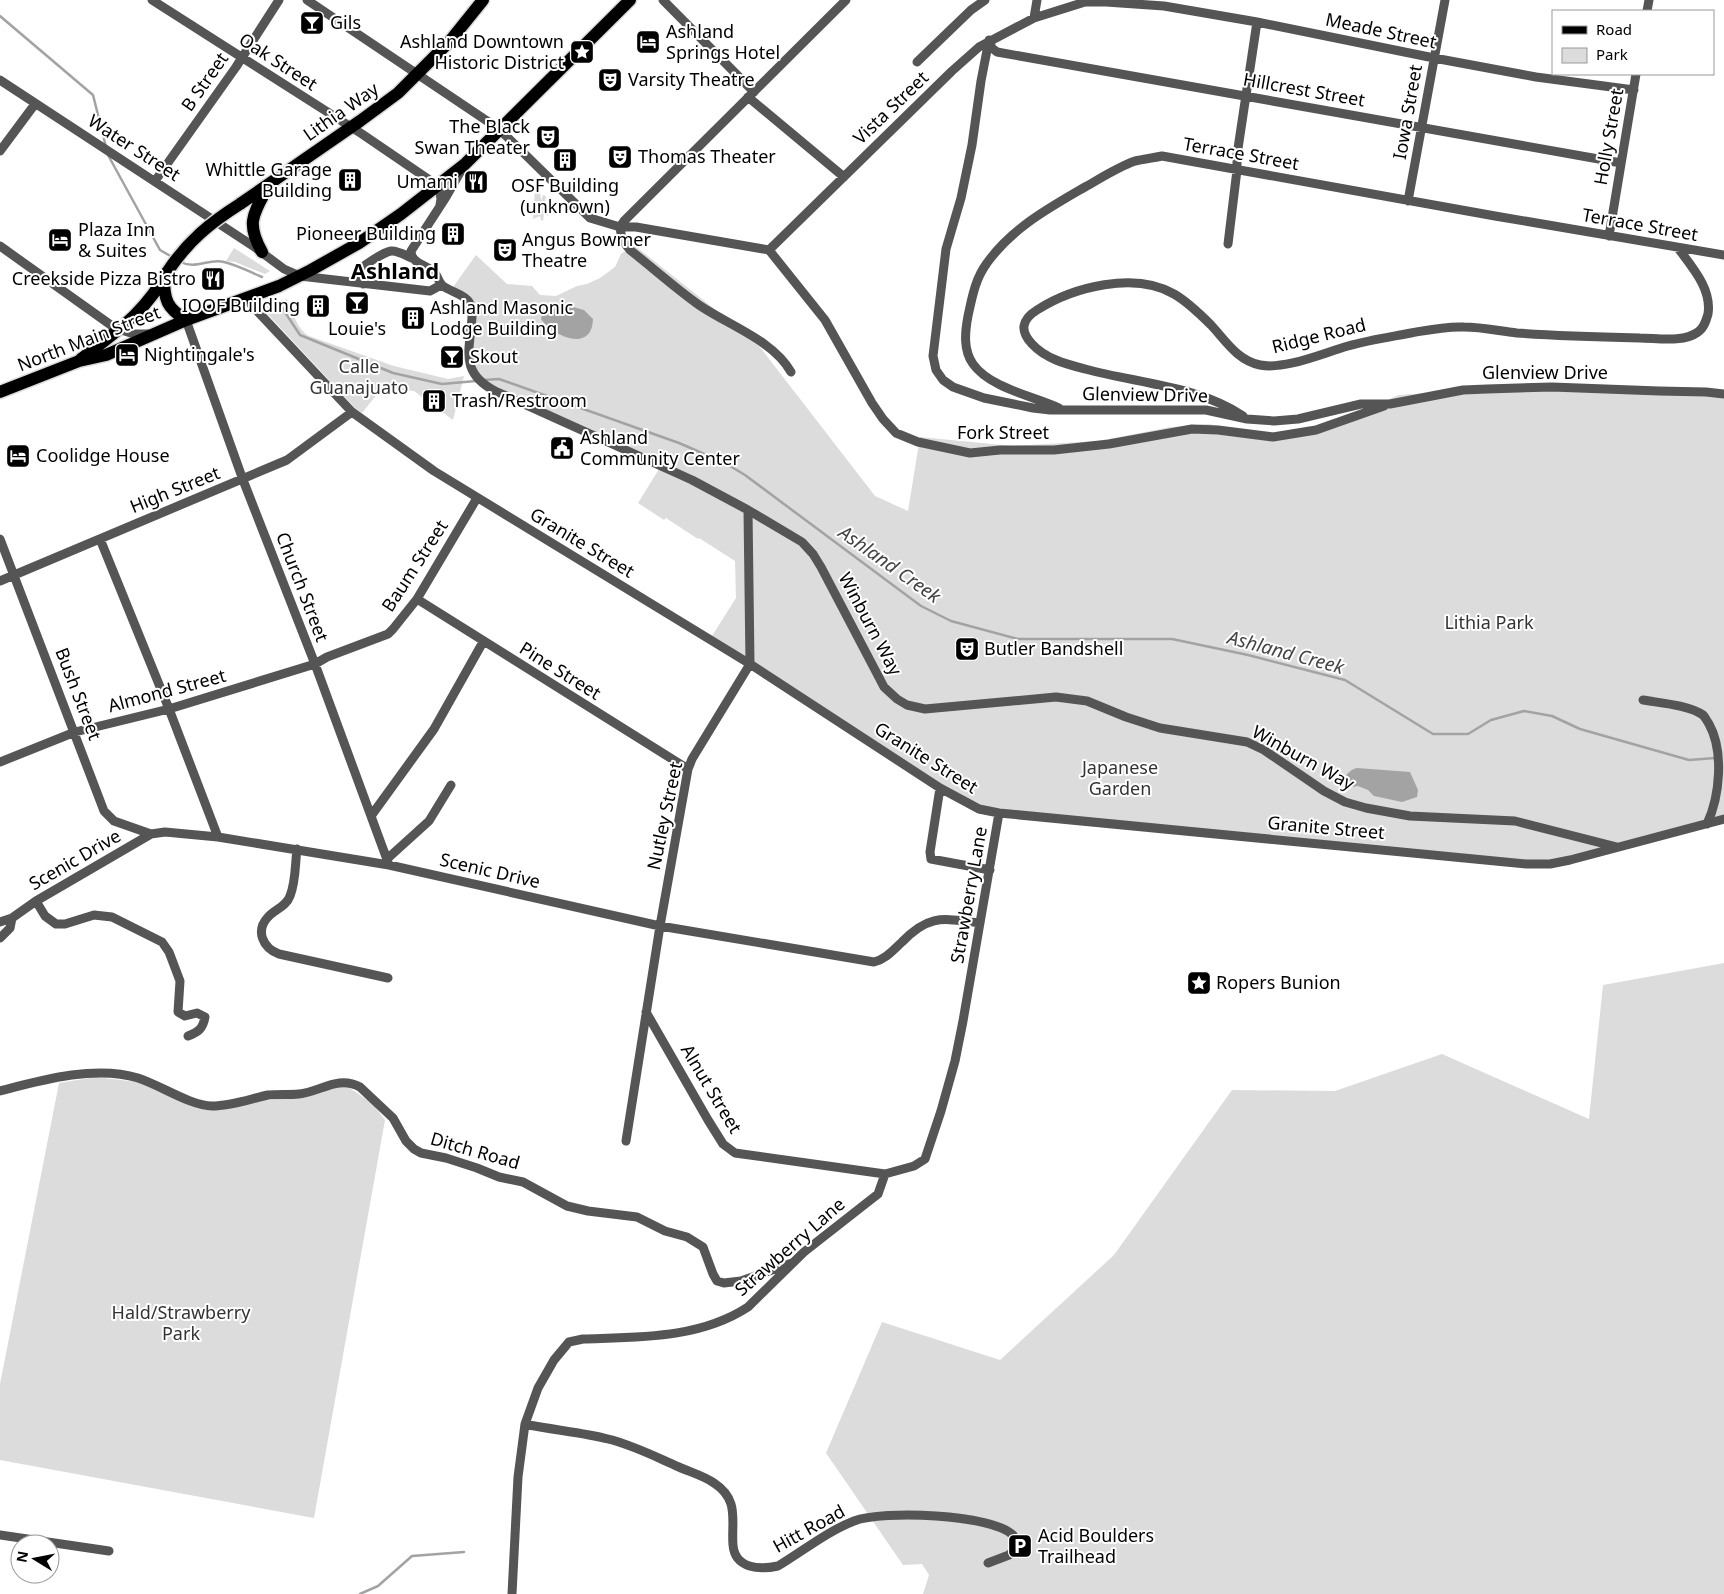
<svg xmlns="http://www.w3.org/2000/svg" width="1724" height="1594" font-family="'Noto Sans',sans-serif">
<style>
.green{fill:#dcdcdc}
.water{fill:#a3a3a3}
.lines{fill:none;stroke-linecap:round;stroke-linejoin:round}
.stream{stroke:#a3a3a3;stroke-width:2.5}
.primary-casing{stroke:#dbdbdb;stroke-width:15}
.minor{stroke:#555;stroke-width:9}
.primary{stroke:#000;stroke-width:12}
.primary-bridge-casing{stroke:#dbdbdb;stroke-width:15;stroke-linecap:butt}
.primary-bridge{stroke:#000;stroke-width:12}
.labels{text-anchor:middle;stroke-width:4;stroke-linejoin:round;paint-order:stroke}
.poi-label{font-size:18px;fill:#000;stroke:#fff;text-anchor:start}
.street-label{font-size:18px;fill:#000;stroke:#fff}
.park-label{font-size:18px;fill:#333;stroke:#fff}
.water-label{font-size:19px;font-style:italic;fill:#444;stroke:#fff}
.district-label{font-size:22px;font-weight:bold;fill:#000;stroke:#fff}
</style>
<rect width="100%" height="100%" fill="#fff"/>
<path class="green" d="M535,190L540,191L541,201L543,195L546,196L545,203H552L549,209L548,216L544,214L543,221L541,220L540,216L533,219Z
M634,245L756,342L875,496L908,511L920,437L1013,446L1098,441L1171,427L1208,424L1259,432L1282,433L1302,430L1362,410L1399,395L1487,389L1724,394V819L1550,864L979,809L710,639L736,598L735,561L699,538L698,539L666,518L664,520L638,503L661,466L495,391L469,362L472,313L453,287L476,255L507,284L532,286L540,295L556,296L577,286L587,284L600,278L615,267L621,254Z
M234,248L270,271L265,274L235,262L226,261Z
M287,299C293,312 296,328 309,336L394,366L448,379L464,376L453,420L414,391L382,388L362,413L355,408L262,308Z
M1724,963V1594H923L929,1575L922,1564L903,1565L826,1453L882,1322L1000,1360L1114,1255L1232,1090L1335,1091L1442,1054L1589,1119L1603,985Z
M96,1077L137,1082L206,1110L270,1100L304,1097L345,1085L372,1103L385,1120L314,1518L0,1460V1384L59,1083Z"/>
<path class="water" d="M573,307L584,310L593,319C592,353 554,337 541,319L542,315L551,309Z
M1357,768L1410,772L1418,790L1417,797L1402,802L1374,796L1368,790L1358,786L1345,788C1341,780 1348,770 1357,768Z"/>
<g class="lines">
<path class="stream" d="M0,16L93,95L106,147
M108,155L160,250L174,258
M181,262C195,270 209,258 224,262C237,265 250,272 262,277
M279,303L300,335L393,373L442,384L476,381
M484,380L499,379L679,443L725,463L745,475L921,606L951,621L1018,639H1172L1248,655L1345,680L1433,734H1468L1491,720L1524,711L1552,716L1580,729L1689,760L1715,758
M360,1594L378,1586L412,1556L464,1552"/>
<defs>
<path id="primary" d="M240,204L360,121L398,93L450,41L483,0
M262,252C245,222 254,213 269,185
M164,278C164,300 167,308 186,320
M81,359C118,330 144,314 168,271
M0,392L79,361L106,355L186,320L279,286L311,270L359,243L401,214L465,164L630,0"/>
</defs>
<use href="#primary" class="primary-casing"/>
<path class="minor" d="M152,0L362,134L428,179L440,193L441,199L440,205
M307,0L499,129L590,218L620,227L622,240L630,250C653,268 675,288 699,305C728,325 773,340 791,372
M663,0L754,92
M1647,11L1649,0
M1034,18L1085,2H1106L1164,6L1257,22L1434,58L1536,77L1634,90
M989,40L981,81L972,145L961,198L946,249L933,356L936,370L943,380L953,387L984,398L1033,408L1050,410H1206L1247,419L1274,421L1298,419L1361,404H1390L1463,390L1487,389L1552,387L1659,391L1706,392L1724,394
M989,40L992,48L997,52L1621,163
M917,62L971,10L985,0
M0,80L253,246L284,269L300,276L430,291L441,285
M748,97L844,177
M0,151L35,104
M462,169L446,197L411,251C411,264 428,265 435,273C438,277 439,283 443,286C451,292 464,294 469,302C472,306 472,313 472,317C470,350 459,372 495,391L692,480L748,510L802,542L813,554L821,567L884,687L897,699L907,705L925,709L1056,697L1087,701L1126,717L1160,728L1247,742L1264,750L1324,791L1345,802L1366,808L1410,816L1515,821L1617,847
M155,181L236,67L279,0
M1408,201L1445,0
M620,227H636L769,250L825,320L872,403L883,419L896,433L918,442L970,453L1000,450H1054L1109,444L1192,429L1218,430L1273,437L1316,430L1384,406
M620,227L624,221L846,0
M1609,236L1636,74
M1228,244L1237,170V155L1257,22
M0,246L115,328L134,334H148
M769,250L952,71L979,47L1034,18L1037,0
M363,284C360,281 357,278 358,273C360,266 385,252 391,251C398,250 408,257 414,259
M245,298L352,412L434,471L750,664L940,788L979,809L999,813L1527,864H1550L1570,860L1724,819
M186,320L243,480L315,664L389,865
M1059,408C1033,396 990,388 973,364C963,350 965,332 968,316C972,298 975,279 987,263C1012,228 1049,208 1085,187C1101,178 1118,167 1135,161C1144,159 1153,158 1162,156L1495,216L1724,255
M1243,416C1199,386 1136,383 1085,369C1066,364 1046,359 1032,344C1020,331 1021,320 1037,310C1073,287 1135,271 1174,294C1188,302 1200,314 1211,325C1226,341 1237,360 1260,365C1285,370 1323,353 1348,346C1369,340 1390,337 1411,333C1428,330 1446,326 1464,327C1482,327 1499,331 1517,333C1558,336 1599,337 1640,338C1657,338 1683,343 1698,332C1704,328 1706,321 1708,314C1712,289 1692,267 1678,248
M0,539L104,811L114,821L151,834
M100,539L169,709L218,837
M0,581L287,460L352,412
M417,599L688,769
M1643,700C1660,703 1689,705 1703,715C1705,717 1707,721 1709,724C1724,751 1720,796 1707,824
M0,762L75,732L169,709L315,664L327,657L388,634L393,629L417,599L477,498
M940,788L930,852L931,859L990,870
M371,816L434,729L483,642
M297,849C295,864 296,881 290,896C286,907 275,909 268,917C255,931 263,948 279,954L388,978
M387,859L429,821L451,785
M36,901L45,916L56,924H65L94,915L112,917L162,942L169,952L180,981L178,1012L185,1016L197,1013L205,1017C203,1029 198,1032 188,1036
M0,922L12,918L36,901L151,834L165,832L218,837L389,865L660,926L874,962C886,959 893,950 902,942C930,913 944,919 980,923
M0,938L10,928L12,918
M646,1012L708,1120L723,1144L735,1153L885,1174L914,1166L925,1159L941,1111L955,1061L963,1021L999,813
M0,1091C42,1080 95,1065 138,1078C160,1085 191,1106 212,1106C231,1106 250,1099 268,1095C279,1094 288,1095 299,1094C320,1092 338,1075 360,1087L393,1118L406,1141L414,1149L421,1153L446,1158L477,1168L499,1177L523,1182L567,1206L588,1211L637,1217L665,1231L687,1237L703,1247L713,1274L717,1281L724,1283L741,1281L792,1263
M626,1141L660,926L688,769L692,759L750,664L748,510
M525,1424C552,1430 581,1432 608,1439C633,1445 656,1457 679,1467C690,1472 704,1476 714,1483C740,1500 731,1521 733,1545C735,1569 760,1570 778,1566C803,1551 826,1532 854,1521C883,1510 991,1514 1013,1535L1015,1549L1009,1555L988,1563
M0,1535L109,1551
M512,1594L518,1477L525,1424L538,1388L554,1360L569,1342L583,1339C639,1337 699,1339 748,1307L804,1252L878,1194L885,1174"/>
<use href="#primary" class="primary"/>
<defs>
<path id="primary-bridge" d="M168,271C188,241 210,223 240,204"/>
</defs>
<use href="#primary-bridge" class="primary-bridge-casing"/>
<use href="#primary-bridge" class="primary-bridge"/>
</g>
<defs>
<symbol id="bar-square" viewBox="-11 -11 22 22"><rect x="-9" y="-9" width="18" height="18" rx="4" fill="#000" stroke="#fff"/><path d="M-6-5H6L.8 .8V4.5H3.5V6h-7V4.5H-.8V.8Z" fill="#fff"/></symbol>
<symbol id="hotel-square" viewBox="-11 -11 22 22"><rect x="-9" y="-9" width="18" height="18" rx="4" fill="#000" stroke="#fff"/><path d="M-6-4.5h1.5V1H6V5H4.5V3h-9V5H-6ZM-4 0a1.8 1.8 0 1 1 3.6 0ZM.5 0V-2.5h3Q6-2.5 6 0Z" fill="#fff"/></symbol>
<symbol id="sight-square" viewBox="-11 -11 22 22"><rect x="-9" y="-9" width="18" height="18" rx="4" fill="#000" stroke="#fff"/><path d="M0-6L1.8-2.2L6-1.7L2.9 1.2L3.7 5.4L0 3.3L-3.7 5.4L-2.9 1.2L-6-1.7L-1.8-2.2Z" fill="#fff"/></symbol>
<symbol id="theatre-square" viewBox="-11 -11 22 22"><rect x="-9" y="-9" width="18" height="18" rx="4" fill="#000" stroke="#fff"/><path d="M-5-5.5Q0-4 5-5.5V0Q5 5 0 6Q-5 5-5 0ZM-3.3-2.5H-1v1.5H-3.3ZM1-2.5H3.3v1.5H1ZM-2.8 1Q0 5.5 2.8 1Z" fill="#fff"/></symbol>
<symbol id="building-square" viewBox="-11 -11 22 22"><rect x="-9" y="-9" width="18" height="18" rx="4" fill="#000" stroke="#fff"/><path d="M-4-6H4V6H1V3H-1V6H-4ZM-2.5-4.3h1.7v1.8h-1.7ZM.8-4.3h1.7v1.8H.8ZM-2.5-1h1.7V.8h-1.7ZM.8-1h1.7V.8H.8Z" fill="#fff"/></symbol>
<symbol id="restaurant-square" viewBox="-11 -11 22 22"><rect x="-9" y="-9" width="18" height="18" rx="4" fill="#000" stroke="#fff"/><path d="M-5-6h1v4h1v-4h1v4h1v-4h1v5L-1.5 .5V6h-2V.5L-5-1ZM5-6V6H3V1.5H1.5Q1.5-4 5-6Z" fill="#fff"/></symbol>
<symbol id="civic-square" viewBox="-11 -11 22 22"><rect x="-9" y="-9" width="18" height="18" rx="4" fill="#000" stroke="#fff"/><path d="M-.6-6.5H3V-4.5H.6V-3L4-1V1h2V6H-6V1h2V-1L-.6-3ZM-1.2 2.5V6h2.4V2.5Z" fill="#fff"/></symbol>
<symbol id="parking-square" viewBox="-11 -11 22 22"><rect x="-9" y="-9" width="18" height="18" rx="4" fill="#000" stroke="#fff"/><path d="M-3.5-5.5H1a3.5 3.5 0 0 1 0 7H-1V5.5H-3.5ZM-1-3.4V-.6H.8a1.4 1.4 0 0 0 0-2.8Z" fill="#fff"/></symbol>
</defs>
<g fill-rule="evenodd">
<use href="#bar-square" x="298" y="9" width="28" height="28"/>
<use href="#hotel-square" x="634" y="28" width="28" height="28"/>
<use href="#sight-square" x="568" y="38" width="28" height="28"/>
<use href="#theatre-square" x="596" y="66" width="28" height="28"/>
<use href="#theatre-square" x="534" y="123" width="28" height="28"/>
<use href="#theatre-square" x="606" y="143" width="28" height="28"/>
<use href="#building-square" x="551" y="146" width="28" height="28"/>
<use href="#building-square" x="336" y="166" width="28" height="28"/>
<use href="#restaurant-square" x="462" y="168" width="28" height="28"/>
<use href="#building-square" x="439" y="220" width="28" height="28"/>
<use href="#hotel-square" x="46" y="226" width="28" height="28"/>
<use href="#theatre-square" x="491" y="236" width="28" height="28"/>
<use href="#restaurant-square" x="199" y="265" width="28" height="28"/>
<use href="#bar-square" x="343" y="289" width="28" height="28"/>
<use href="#building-square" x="304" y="292" width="28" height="28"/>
<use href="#building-square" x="399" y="304" width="28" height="28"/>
<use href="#hotel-square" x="113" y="341" width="28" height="28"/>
<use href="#bar-square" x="438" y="343" width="28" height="28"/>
<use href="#building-square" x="420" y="387" width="28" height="28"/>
<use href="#civic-square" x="548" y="434" width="28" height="28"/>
<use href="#hotel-square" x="4" y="442" width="28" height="28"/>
<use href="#theatre-square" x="953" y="635" width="28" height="28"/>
<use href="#sight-square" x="1185" y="969" width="28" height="28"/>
<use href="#parking-square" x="1006" y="1532" width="28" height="28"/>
</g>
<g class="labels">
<g class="poi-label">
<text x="330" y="29">Gils</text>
<text x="666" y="38">Ashland<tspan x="666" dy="21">Springs Hotel</tspan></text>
<text x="564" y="48" text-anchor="end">Ashland Downtown<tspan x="564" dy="21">Historic District</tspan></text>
<text x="628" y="86">Varsity Theatre</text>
<text x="530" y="133" text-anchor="end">The Black<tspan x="530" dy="21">Swan Theater</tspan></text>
<text x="638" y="163">Thomas Theater</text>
<text x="332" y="176" text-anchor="end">Whittle Garage<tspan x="332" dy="21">Building</tspan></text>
<text x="458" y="188" text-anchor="end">Umami</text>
<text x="565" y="192" text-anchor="middle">OSF Building<tspan x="565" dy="21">(unknown)</tspan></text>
<text x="78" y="236">Plaza Inn<tspan x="78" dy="21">&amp; Suites</tspan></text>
<text x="436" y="240" text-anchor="end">Pioneer Building</text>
<text x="522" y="246">Angus Bowmer<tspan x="522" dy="21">Theatre</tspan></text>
<text x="196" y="285" text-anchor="end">Creekside Pizza Bistro</text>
<text x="300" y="312" text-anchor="end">IOOF Building</text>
<text x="430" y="314">Ashland Masonic<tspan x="430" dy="21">Lodge Building</tspan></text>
<text x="357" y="335" text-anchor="middle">Louie's</text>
<text x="144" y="361">Nightingale's</text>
<text x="470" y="363">Skout</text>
<text x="452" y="407">Trash/Restroom</text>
<text x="580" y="444">Ashland<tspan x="580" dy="21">Community Center</tspan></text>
<text x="36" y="462">Coolidge House</text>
<text x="984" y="655">Butler Bandshell</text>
<text x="1216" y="989">Ropers Bunion</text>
<text x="1038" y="1542">Acid Boulders<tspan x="1038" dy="21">Trailhead</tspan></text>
</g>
<g class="street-label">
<text transform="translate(1381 31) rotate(12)" y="6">Meade Street</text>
<text transform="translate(278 62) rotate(33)" y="6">Oak Street</text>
<text transform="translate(205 82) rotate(-55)" y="6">B Street</text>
<text transform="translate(1304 90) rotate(10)" y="6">Hillcrest Street</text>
<text transform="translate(891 108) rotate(-44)" y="6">Vista Street</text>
<text transform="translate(341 112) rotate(-35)" y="6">Lithia Way</text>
<text transform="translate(1408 112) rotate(-80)" y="6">Iowa Street</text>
<text transform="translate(1609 137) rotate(-80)" y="6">Holly Street</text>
<text transform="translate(134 148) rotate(33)" y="6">Water Street</text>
<text transform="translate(1241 154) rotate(10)" y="6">Terrace Street</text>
<text transform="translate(1640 225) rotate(10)" y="6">Terrace Street</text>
<text transform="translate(1319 336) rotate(-14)" y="6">Ridge Road</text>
<text transform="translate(89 339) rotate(-21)" y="6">North Main Street</text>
<text x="1545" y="379">Glenview Drive</text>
<text transform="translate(1145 395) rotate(1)" y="6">Glenview Drive</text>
<text x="1003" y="439">Fork Street</text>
<text transform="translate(175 490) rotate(-22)" y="6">High Street</text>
<text transform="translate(582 543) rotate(31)" y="6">Granite Street</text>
<text transform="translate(415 566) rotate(-57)" y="6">Baum Street</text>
<text transform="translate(302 587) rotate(69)" y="6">Church Street</text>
<text transform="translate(870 624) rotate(62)" y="6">Winburn Way</text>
<text transform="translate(560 671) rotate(32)" y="6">Pine Street</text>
<text transform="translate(167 691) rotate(-15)" y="6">Almond Street</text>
<text transform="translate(78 694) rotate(69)" y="6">Bush Street</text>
<text transform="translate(926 758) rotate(32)" y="6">Granite Street</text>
<text transform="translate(1303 758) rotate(29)" y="6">Winburn Way</text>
<text transform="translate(665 816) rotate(-78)" y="6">Nutley Street</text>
<text transform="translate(1326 828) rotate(5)" y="6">Granite Street</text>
<text transform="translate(75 860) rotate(-30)" y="6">Scenic Drive</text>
<text transform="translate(490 871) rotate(13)" y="6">Scenic Drive</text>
<text transform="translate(969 895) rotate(-80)" y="6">Strawberry Lane</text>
<text transform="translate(711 1089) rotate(59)" y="6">Alnut Street</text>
<text transform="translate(475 1151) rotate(16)" y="6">Ditch Road</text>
<text transform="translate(790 1247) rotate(-41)" y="6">Strawberry Lane</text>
<text transform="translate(809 1529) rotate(-29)" y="6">Hitt Road</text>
</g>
<g class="park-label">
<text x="359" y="373">Calle<tspan x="359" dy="21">Guanajuato</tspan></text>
<text x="1489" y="629">Lithia Park</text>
<text x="1120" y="774">Japanese<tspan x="1120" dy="21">Garden</tspan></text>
<text x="181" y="1319">Hald/Strawberry<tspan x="181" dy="21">Park</tspan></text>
</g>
<g class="water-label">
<text transform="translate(890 564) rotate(35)" y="7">Ashland Creek</text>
<text transform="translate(1286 652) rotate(15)" y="7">Ashland Creek</text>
</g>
<g class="district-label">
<text x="395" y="279">Ashland</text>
</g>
</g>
<rect x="1552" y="10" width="162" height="65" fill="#ffffff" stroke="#999999"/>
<rect x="1562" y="26" width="25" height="8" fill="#000000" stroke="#999999"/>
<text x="1596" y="35" font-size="15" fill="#000000">Road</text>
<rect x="1562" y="48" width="25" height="15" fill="#dcdcdc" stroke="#999999"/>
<text x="1596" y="60" font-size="15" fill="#000000">Park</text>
<g transform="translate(35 1559) rotate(280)"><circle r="24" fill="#ffffff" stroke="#999999"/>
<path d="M0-4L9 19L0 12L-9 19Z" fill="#000000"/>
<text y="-8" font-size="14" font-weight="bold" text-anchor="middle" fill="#000000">N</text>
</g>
</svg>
